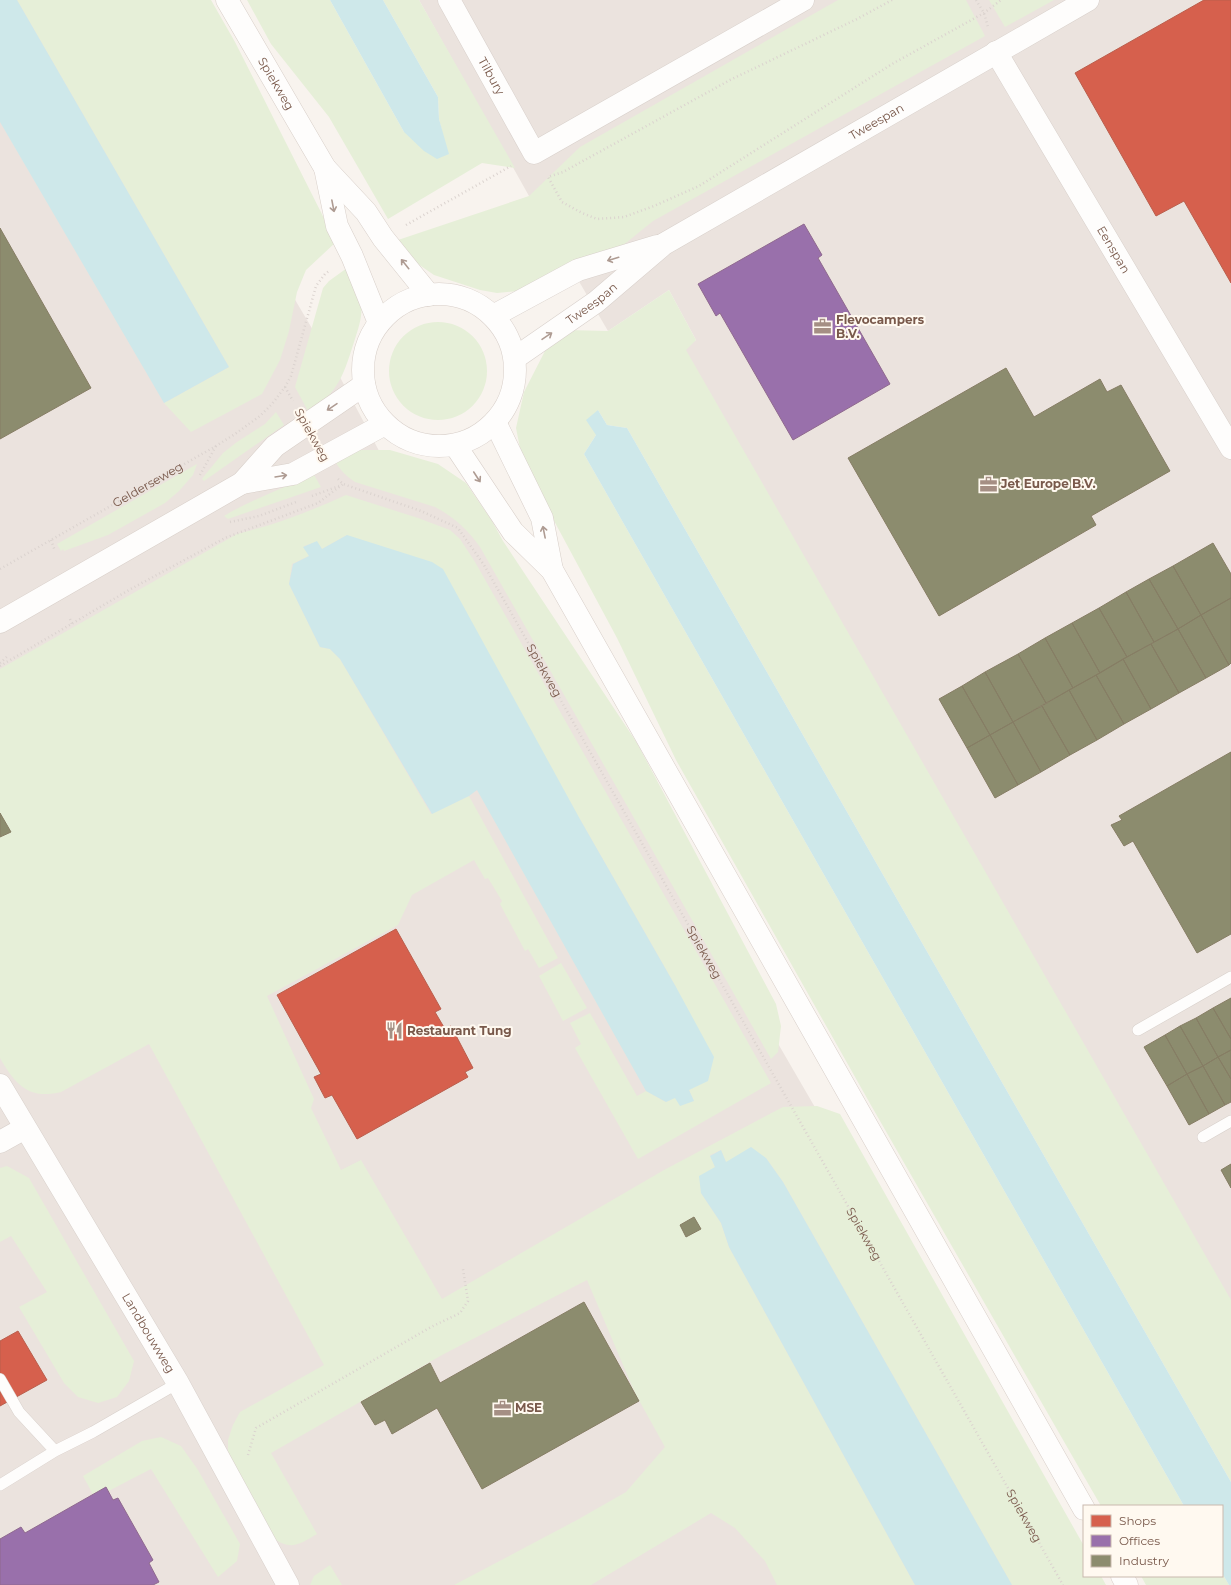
<svg xmlns="http://www.w3.org/2000/svg" width="1231" height="1585" font-family="Montserrat,sans-serif">
<style>
.industrial{fill:#ebe3de}
.green{fill:#e6efd8}
.water{fill:#cee8ea}
.shops{fill:#d6604d;stroke:#ba5e4c}
.offices{fill:#9970ab;stroke:#8f698e}
.industry{fill:#8c8c6e;stroke:#867d64}
.lines{fill:none;stroke-linecap:round;stroke-linejoin:round}
.lane-casing{stroke:#d8d0cb;stroke-width:12}
.street-casing{stroke:#d8d0cb;stroke-width:23}
.secondary-casing{stroke:#d8cfc9;stroke-width:23}
.path{stroke:#dbd3cf;stroke-width:2.5;stroke-dasharray:1 3;stroke-linecap:butt}
.lane{stroke:#fefdfc;stroke-width:11}
.street{stroke:#fefdfc;stroke-width:22}
.secondary{stroke:#fefdfc;stroke-width:22}
.oneway{stroke:#ae9b92}
.labels{text-anchor:middle;stroke-width:4;stroke-linejoin:round;paint-order:stroke}
.street-label{font-size:12px;fill:#79594b;stroke:#fff9f0}
.poi-label{font-size:12px;font-weight:bold;fill:#79594b;stroke:#fff9f0;text-anchor:start}
</style>
<rect width="100%" height="100%" fill="#f8f3ee"/>
<path class="industrial" d="M0,0H118L333,364L386,464L463,501L845,1159L1079,1585H0Z
M419,0H1231V1433L636,380L696,340L669,290L608,331L529,196Z"/>
<path class="green" d="M17,0H211L235,42L336,242L306,270L297,292L289,331L280,360L262,394L191,432L164,403L229,367Z
M247,0H330L404,132L442,131L439,119L438,97L383,0H419L515,168L482,163L388,219L329,117L271,44Z
M838,0H966L985,36L653,221L579,281L518,291L497,293L480,290L434,275L418,264L398,240L529,196L580,147Z
M989,0H1054L1005,27Z
M347,268C352,279 359,291 361,302C363,314 359,327 355,339C345,370 339,395 308,411L295,387L323,288L329,281Z
M669,290L696,340L686,350L1231,1300V1482L627,428L607,425L598,410L596,435L584,454L1184,1506H1101L872,1107L676,760L617,638L523,463L516,428L524,392L545,351L567,330L608,331Z
M389 371a49 49 0 1 1 98 0a49 49 0 1 1-98 0Z
M276,412L284,425L204,481L202,479L205,475L223,453L237,442L265,424Z
M360,450H390L438,464L466,483L492,521L503,541L637,743L776,1004L781,1026L778,1052L771,1059L480,547C468,530 454,517 435,507L355,482C346,476 340,470 335,461Z
M197,464L193,475L179,491L165,503L108,535L64,551L63,549L61,551L57,544Z
M313,473L321,487L228,519L224,516C252,499 284,489 313,473Z
M346,495L418,518L450,530L460,539L475,562L771,1083L638,1159L575,1048L581,1044L570,1023L590,1013L637,1096L646,1091L666,1102L675,1097L686,1102L694,1101L689,1090L676,987L581,821L347,535L322,549L316,542L304,546L309,556L292,564L289,584L320,647L330,649L340,659L431,814L469,796L558,958L539,968L528,949L525,951L500,904L502,901L488,878L485,879L474,860L412,895L398,925L267,996L314,1099L311,1108L341,1170L361,1160L442,1299L664,1170L783,1107L817,1106L840,1114L1084,1546V1576H1101L1106,1585H1012L783,1182L766,1158L726,1162L721,1150L710,1155L715,1167L701,1193L721,1223L729,1247L915,1585H777L765,1561L735,1528L711,1513L591,1585H454L577,1520L626,1492L665,1447L635,1393L587,1280L442,1355L271,1453L317,1534C299,1545 290,1551 272,1537L228,1457V1440L233,1425L240,1412L324,1365L149,1044L61,1092C28,1100 15,1084 0,1058V669L237,534C275,525 311,511 346,495Z
M561,963L587,1008L563,1021L539,976Z
M7,1166L29,1178L134,1361L129,1381L117,1397L98,1403L78,1397L64,1383L19,1307L47,1292L11,1236L0,1242V1168Z
M161,1437L181,1446L198,1470L240,1544L237,1561L218,1577L151,1469L95,1498L83,1476L142,1441Z
M330,1565L342,1585H310L314,1576Z
M1222,1573L1229,1585H1146L1141,1576H1222Z"/>
<path class="water" d="M0,0H17L229,367L164,403L0,122Z
M330,0H383L438,97L439,119L449,154L437,159L424,151L404,132Z
M598,410L607,425L627,428L1231,1482V1585H1229L1222,1573V1506H1184L584,454L596,435L586,420Z
M347,535L432,562L443,569L581,821L676,987L714,1057L708,1081L689,1090L694,1101L680,1106L675,1098L666,1102L646,1091L477,790L469,796L432,814L340,659L330,649L320,647L289,584L293,564L309,556L303,547L317,541L322,549Z
M751,1147L766,1158L783,1182L1012,1585H915L729,1247L721,1223L701,1193L699,1176L715,1167L710,1156L721,1150L726,1162Z"/>
<path class="shops" d="M1204,0H1231V283L1184,201L1156,216L1075,73Z
M396,929L441,1009L435,1012L445,1029L451,1026L473,1068L465,1072L468,1077L357,1139L332,1095L325,1098L314,1077L321,1074L277,995Z
M18,1331L47,1380L0,1406V1341Z"/>
<path class="offices" d="M804,224L822,255L818,258L890,384L793,440L720,313L716,316L698,284Z
M106,1487L113,1500L118,1498L153,1560L149,1563L159,1582L153,1585H0V1539L21,1527L25,1533Z"/>
<path class="industry" d="M0,228L91,388L0,439Z
M1006,368L1034,417L1100,379L1107,392L1121,385L1170,471L1091,516L1096,525L939,616L848,458Z
M1213,543L1231,574V598L1201,615L1173,566Z
M1173,566L1201,615L1178,629L1149,579Z
M1149,579L1178,629L1154,642L1126,592Z
M1126,592L1154,642L1127,657L1099,608Z
M1231,598V663L1229,665L1201,615Z
M1099,608L1127,657L1100,673L1072,623Z
M1201,615L1229,665L1206,678L1178,629Z
M1072,623L1100,673L1073,688L1045,638Z
M1178,629L1206,678L1179,693L1151,644Z
M1045,638L1073,688L1046,703L1018,654Z
M1151,644L1179,693L1151,709L1123,659Z
M1018,654L1046,703L1013,722L985,672Z
M1123,659L1151,709L1124,724L1096,675Z
M985,672L1013,722L990,735L962,686Z
M1096,675L1124,724L1097,740L1069,690Z
M962,686L990,735L967,748L939,699Z
M1069,690L1097,740L1070,755L1042,706Z
M1042,706L1070,755L1041,772L1013,722Z
M1013,722L1041,772L1018,785L990,735Z
M990,735L1018,785L995,798L967,748Z
M1231,752V934L1197,953L1133,841L1124,846L1111,825L1122,820L1119,816Z
M0,813L11,832L0,837Z
M1231,998V1039L1213,1008Z
M1213,1008L1231,1039V1050L1218,1057L1196,1018Z
M1196,1018L1218,1057L1203,1066L1180,1026Z
M1180,1026L1203,1066L1187,1074L1165,1035Z
M1165,1035L1187,1074L1167,1086L1144,1047Z
M1231,1050V1079L1218,1057Z
M1218,1057L1231,1079V1102L1225,1105L1203,1066Z
M1203,1066L1225,1105L1209,1114L1187,1074Z
M1187,1074L1209,1114L1189,1125L1167,1086Z
M1231,1164V1188L1221,1170Z
M694,1217L701,1229L686,1237L680,1225Z
M584,1302L639,1401L482,1489L437,1408L392,1434L385,1420L375,1425L361,1402L430,1363L440,1383Z"/>
<g class="lines">
<defs>
<path id="lane" d="M1138,1030L1231,977
M1203,1137L1231,1121
M0,1379L19,1412L55,1451L93,1432L178,1383
M0,1485L55,1451"/>
<g id="street">
<path id="s3" d="M449,0L534,153L803,0"/>
<path id="s4" d="M996,52L1231,448"/>
<path d="M493,316L578,270L657,246"/>
<path id="s5" d="M515,358L596,302L664,244L1088,0"/>
<path id="s6" d="M0,1085L178,1383L288,1585"/>
<path d="M0,1142L25,1128"/>
</g>
<g id="secondary">
<path id="s7" d="M227,0L325,168L366,212L383,238L429,295"/>
<path d="M325,168L337,226L352,256L379,323"/>
<circle cx="439" cy="370" r="76"/>
<path d="M495,422L542,518L552,570"/>
<path d="M455,445L513,532L552,570L1084,1509"/>
<path d="M242,483L293,474L385,424"/>
<path d="M0,622L242,483L275,446L364,385"/>
<path d="M1122,1576L1127,1585"/>
</g>
</defs>
<use href="#lane" class="lane-casing"/>
<use href="#street" class="street-casing"/>
<use href="#secondary" class="secondary-casing"/>
<g class="path">
<path d="M892,0L857,19L730,80L563,172L548,177L562,202L582,213L597,219L624,217L654,206L699,186L892,64L984,13L1001,0"/>
<path d="M976,0L984,13L988,27"/>
<path d="M406,225L511,166"/>
<path d="M285,387L293,401"/>
<path d="M200,475L216,446"/>
<path id="s1" d="M338,479L343,484L421,511L458,528L484,565L1063,1585"/>
<path d="M312,496L339,486"/>
<path d="M230,522L259,516L296,502"/>
<path d="M51,540L55,551"/>
<path id="s2" d="M0,569L216,446L235,434L260,416L272,404L285,387L291,376L316,286L325,274L329,271"/>
<path d="M70,619L72,624"/>
<path d="M0,663L9,655"/>
<path d="M0,666L129,590L225,538L318,503L343,484"/>
<path d="M248,1455L256,1428L431,1327L460,1313L468,1301L463,1269"/>
</g>
<use href="#lane" class="lane"/>
<use href="#street" class="street"/>
<use href="#secondary" class="secondary"/>
</g>
<defs><path id="oneway-shaft" d="M-6 0H5M1.5-3L5.5 0L1.5 3" fill="none" stroke-width="1.6" stroke-linecap="round" stroke-linejoin="round"/></defs>
<g class="oneway">
<use href="#oneway-shaft" transform="translate(333 206) rotate(79)"/>
<use href="#oneway-shaft" transform="translate(613 259) rotate(163)"/>
<use href="#oneway-shaft" transform="translate(405 264) rotate(-129)"/>
<use href="#oneway-shaft" transform="translate(547 336) rotate(-34)"/>
<use href="#oneway-shaft" transform="translate(332 407) rotate(146)"/>
<use href="#oneway-shaft" transform="translate(281 476) rotate(-9)"/>
<use href="#oneway-shaft" transform="translate(477 477) rotate(57)"/>
<use href="#oneway-shaft" transform="translate(544 532) rotate(-101)"/>
</g>
<defs>
<symbol id="office-bare" viewBox="-9 -9 18 18"><path d="M-6-3h4V-5.5h4V-3h4V5H-6ZM-1-4.5V-3h2v-1.5ZM-6 0V1H6V0Z" fill="#a58f84" stroke="#fff9f0" stroke-width="2.5" paint-order="stroke"/></symbol>
<symbol id="restaurant-bare" viewBox="-9 -9 18 18"><path d="M-5-6h1v4h1v-4h1v4h1v-4h1v5L-1.5 .5V6h-2V.5L-5-1ZM5-6V6H3V1.5H1.5Q1.5-4 5-6Z" fill="#a58f84" stroke="#fff9f0" stroke-width="2.5" paint-order="stroke"/></symbol>
</defs>
<g fill-rule="evenodd">
<use href="#office-bare" x="810" y="314" width="25" height="25"/>
<use href="#office-bare" x="976" y="472" width="25" height="25"/>
<use href="#restaurant-bare" x="382" y="1018" width="25" height="25"/>
<use href="#office-bare" x="490" y="1396" width="25" height="25"/>
</g>
<g class="labels">
<g class="street-label">
<text dy="4" stroke="none"><textPath href="#s3" startOffset="87">Tilbury</textPath></text>
<text dy="4" stroke="none"><textPath href="#s7" startOffset="97">Spiekweg</textPath></text>
<text dy="4" stroke="none"><textPath href="#s5" startOffset="433">Tweespan</textPath></text>
<text dy="4" stroke="none"><textPath href="#s4" startOffset="230">Eenspan</textPath></text>
<text dy="4" stroke="none"><textPath href="#s5" startOffset="94">Tweespan</textPath></text>
<text transform="translate(312 435) rotate(61)" y="4">Spiekweg</text>
<text dy="4" stroke="none"><textPath href="#s2" startOffset="170">Gelderseweg</textPath></text>
<text dy="4" stroke="none"><textPath href="#s1" startOffset="297">Spiekweg</textPath></text>
<text dy="4" stroke="none"><textPath href="#s1" startOffset="621">Spiekweg</textPath></text>
<text dy="4" stroke="none"><textPath href="#s1" startOffset="945">Spiekweg</textPath></text>
<text dy="4" stroke="none"><textPath href="#s6" startOffset="289">Landbouwweg</textPath></text>
<text dy="4" stroke="none"><textPath href="#s1" startOffset="1269">Spiekweg</textPath></text>
</g>
<g class="poi-label">
<text x="836" y="324">Flevocampers<tspan x="836" dy="14">B.V.</tspan></text>
<text x="1001" y="488">Jet Europe B.V.</text>
<text x="407" y="1035">Restaurant Tung</text>
<text x="515" y="1412">MSE</text>
</g>
</g>
<rect x="1083" y="1505" width="140" height="72" fill="#fff9f0" stroke="#c9b9ae"/>
<rect x="1091" y="1515" width="20" height="12" fill="#d6604d" stroke="#c9b9ae"/>
<text x="1119" y="1525" font-size="12" fill="#79594b">Shops</text>
<rect x="1091" y="1535" width="20" height="12" fill="#9970ab" stroke="#c9b9ae"/>
<text x="1119" y="1545" font-size="12" fill="#79594b">Offices</text>
<rect x="1091" y="1555" width="20" height="12" fill="#8c8c6e" stroke="#c9b9ae"/>
<text x="1119" y="1565" font-size="12" fill="#79594b">Industry</text>
</svg>
